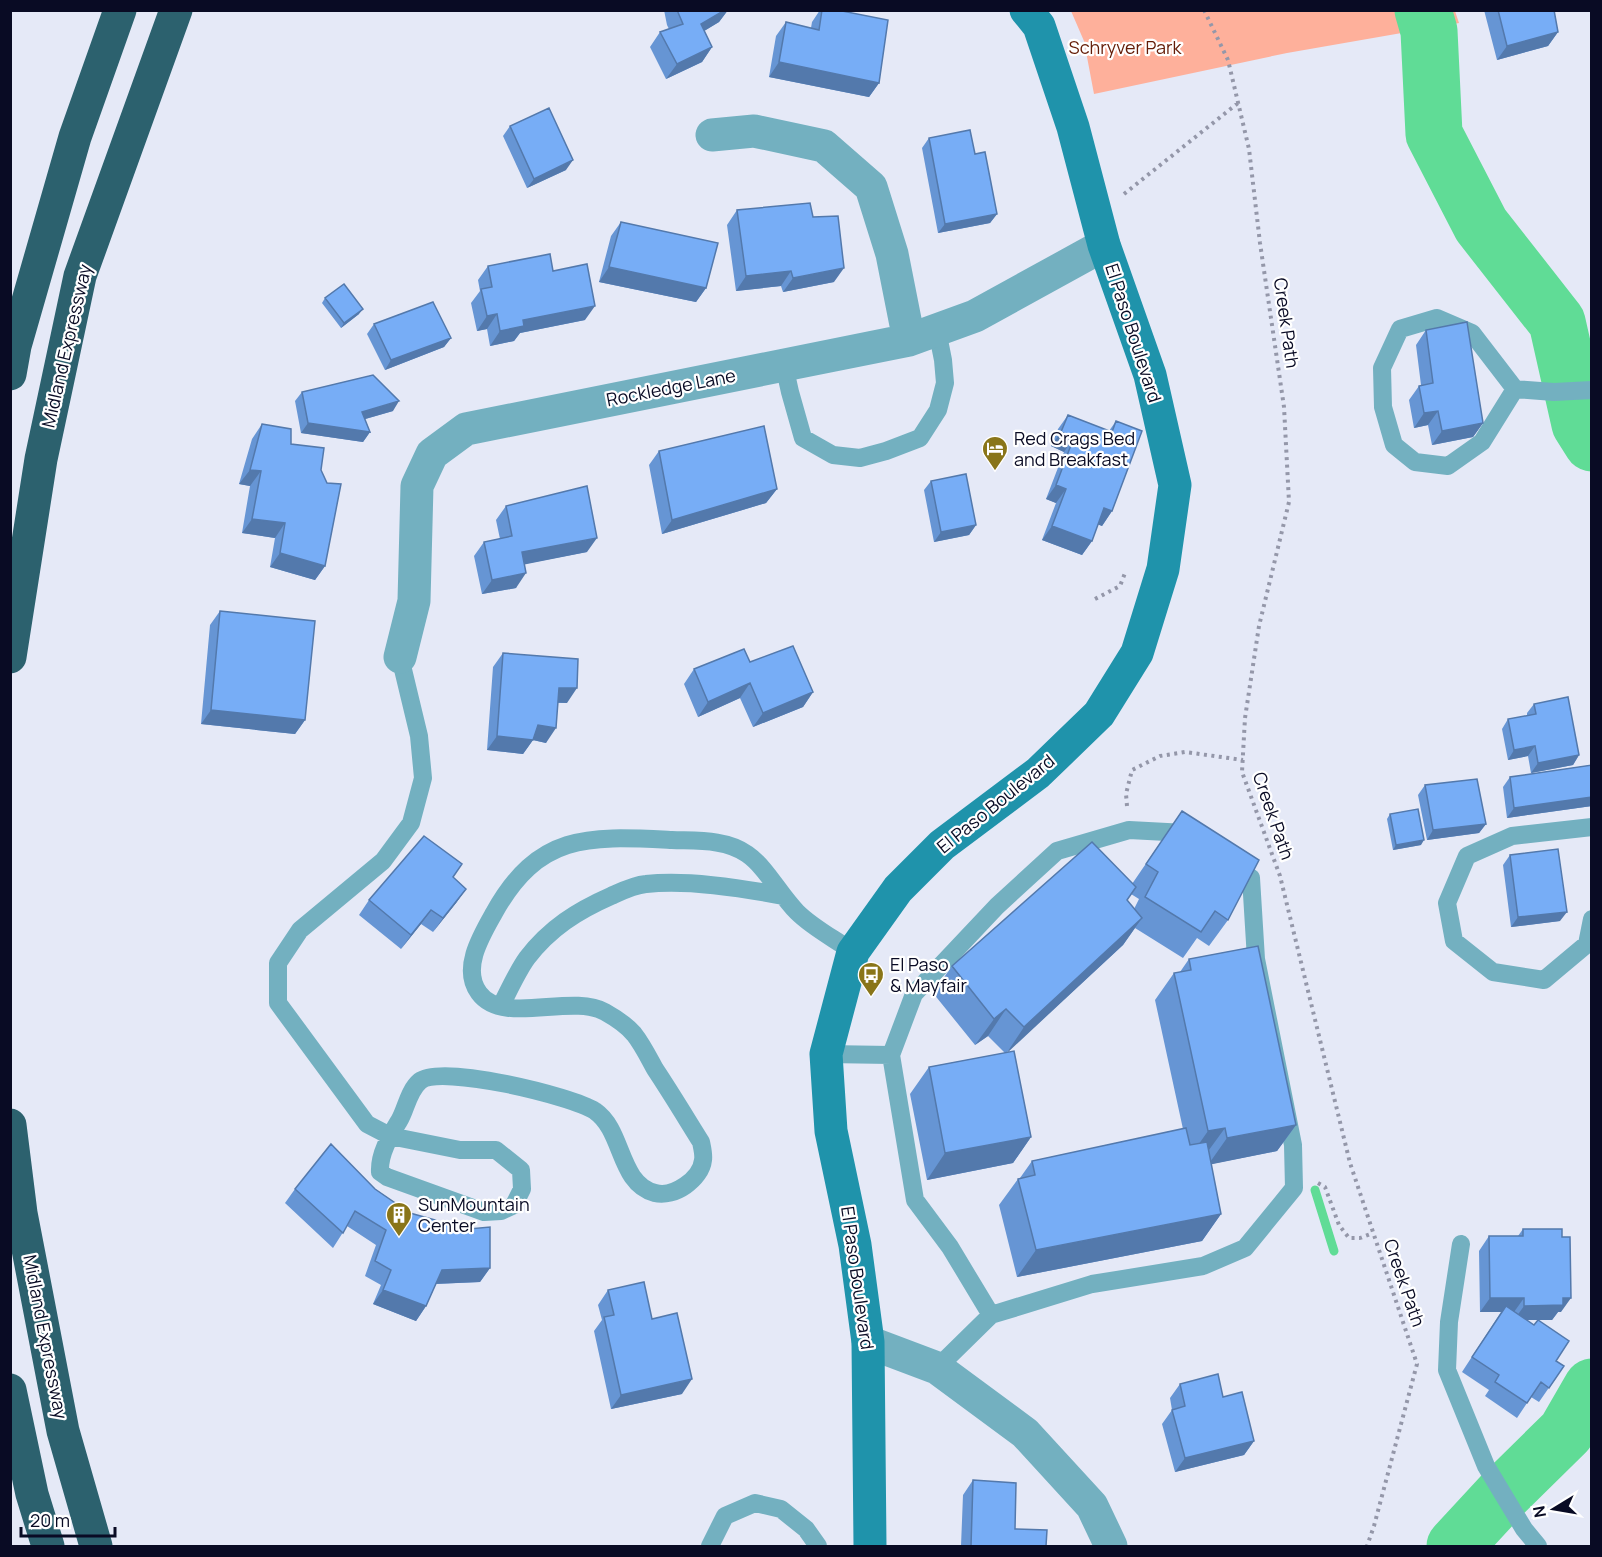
<svg xmlns="http://www.w3.org/2000/svg" width="1602" height="1557" font-family="Manrope,sans-serif">
<style>
.green{fill:#feb09b}
.lines{fill:none;stroke-linecap:round;stroke-linejoin:round}
.stream{stroke:#60dc96;stroke-width:9}
.river{stroke:#60dc96;stroke-width:57}
.path{stroke:#9497a9;stroke-width:4;stroke-dasharray:3 4.5;stroke-linecap:butt}
.lane{stroke:#73b0c0;stroke-width:18}
.street{stroke:#73b0c0;stroke-width:33}
.secondary{stroke:#1f93ab;stroke-width:33}
.highway{stroke:#2c616e;stroke-width:33}
.wall{fill:#6695d4;fill-rule:evenodd}
.shaded-wall{fill:#5379ac}
.building{fill:#77adf6;stroke:#5379ac;stroke-width:1.5}
.labels{text-anchor:middle;stroke-width:4.5;stroke-linejoin:round;paint-order:stroke}
.park-label{font-size:18px;fill:#641c07;stroke:#fff}
.street-label{font-size:18px;fill:#090b24;stroke:#fff}
.poi-label{font-size:18px;fill:#090b24;stroke:#fff;text-anchor:start}
</style>
<rect width="100%" height="100%" fill="#e5e9f7"/>
<path class="green" d="M1455,11L1459,23L1287,53L1094,94L1084,41L1071,11Z"/>
<g class="lines">
<path class="stream" d="M1315,1190L1334,1251"/>
<path class="river" d="M1423,10L1429,31L1434,134L1481,225L1557,322L1580,424L1592,443
M1455,1546L1503,1494L1566,1432L1592,1387"/>
<path class="path" d="M1204,10L1228,60L1249,149L1260,243L1284,407L1289,502L1259,626L1245,718L1242,772L1280,876L1350,1163L1417,1364L1374,1526L1367,1546
M1124,194L1238,103
M1095,599L1120,586L1125,573
M1127,806L1126,794L1132,770L1160,756L1185,752L1243,760
M1318,1183L1325,1187L1339,1225L1349,1238H1360L1373,1233"/>
<path class="lane" d="M784,365L790,392L803,438L833,455L860,458L886,451L920,438L938,410L945,383L943,360L937,330
M1515,389L1482,442L1448,466L1415,462L1394,445L1383,407L1382,368L1400,329L1437,318L1472,333L1515,389L1554,392L1592,390
M400,657L419,736L423,778L411,823L383,861L300,930L278,963V1003L367,1124L390,1136L460,1150H496L521,1170L522,1189L514,1205L501,1211L484,1212L387,1177L380,1172C379,1154 390,1136 399,1121C406,1110 408,1091 420,1081C441,1064 572,1096 595,1111C624,1131 618,1183 655,1193C674,1198 701,1179 703,1160C704,1155 702,1147 701,1142C686,1118 671,1093 655,1069C649,1058 642,1044 634,1034C627,1026 614,1017 605,1012C571,993 503,1026 479,993C461,969 481,936 494,913C539,832 589,836 672,840C697,841 726,839 747,854C766,867 780,895 797,912C813,928 835,939 853,952
M1592,827L1512,836L1467,856L1447,903L1454,941L1493,972L1544,980L1587,944L1592,919
M1129,830L1186,833L1251,878L1256,959L1293,1145L1294,1188L1245,1248L1203,1266L1092,1284L991,1315L950,1247L915,1200L891,1055L914,994L997,906L1057,851Z
M501,1006C509,990 517,972 527,958C550,928 577,911 611,896C622,891 634,885 646,884C688,879 742,888 783,896
M826,1054L891,1055
M1461,1244L1449,1322L1447,1370L1486,1466L1524,1529L1538,1546
M937,1368L991,1315
M710,1546L725,1516L755,1503L781,1509L806,1529L818,1546"/>
<path class="street" d="M712,135L754,131L824,146L871,187L892,254L909,340
M400,657L414,601L417,486L432,454L466,429L909,340L975,316L1104,245
M868,1342L937,1368L1025,1433L1092,1506L1111,1546"/>
<path class="secondary" d="M870,1546L868,1342L855,1245L831,1131L826,1054L853,952L898,889L942,845L1038,773L1099,714L1137,653L1163,569L1175,485L1150,375L1104,245L1073,127L1039,26L1026,10"/>
<path class="highway" d="M10,374L15,346L75,137L120,10
M10,657L41,459L80,276L176,10
M10,1125L21,1213L63,1431L96,1546
M10,1390L32,1494L48,1546"/>
</g>
<path class="wall" d="M664,10H728L719,22L704,31L712,47L702,62L666,79L650,47L660,32L669,29L667,25Z
M820,10H837L879,83L869,97L769,77L776,36L786,22L811,28L812,22Z
M1484,10H1554L1558,32L1548,46L1497,60Z
M510,126L566,170L527,188L503,136Z
M929,138L975,154L997,214L990,223L938,233L922,148Z
M737,210L813,217L834,282L783,292L781,286L736,291L727,225Z
M621,222L706,288L696,302L599,282L611,236Z
M488,266L553,271L585,320L520,333L514,341L490,346L487,329L477,331L471,303L480,291L478,280Z
M325,298L359,314L341,328L322,303Z
M374,324L451,338L444,347L385,370L367,334Z
M1426,330L1483,423L1473,437L1432,445L1428,425L1414,428L1409,400L1419,386L1421,385L1416,345Z
M302,392L393,411L365,419L370,432L363,442L301,433L295,401Z
M1068,415L1109,431L1116,421L1112,511L1102,526L1098,524L1092,541L1082,555L1042,540L1056,503L1046,499L1064,452L1051,446L1058,429Z
M262,424L291,444L321,470L325,566L315,580L270,567L275,538L242,533L250,486L239,484L252,439Z
M659,451L777,489L766,503L662,534L649,465Z
M931,481L976,525L969,535L934,542L924,490Z
M506,506L587,552L524,564L516,588L482,594L474,556L484,542L500,539L496,520Z
M220,611L305,720L295,734L201,724L210,625Z
M503,653L567,703H558L546,743L533,740L523,754L487,750L493,667Z
M750,662L813,692L803,707L753,727L740,698L698,717L684,684L694,669Z
M1534,704L1579,755L1573,765L1531,773L1528,756L1508,760L1502,729L1508,719L1527,716V713Z
M1592,765V806L1507,818L1503,787L1510,777Z
M1425,785L1486,824L1479,833L1427,840L1418,795Z
M1182,811L1228,920L1209,946L1197,938L1183,958L1135,928L1123,945L1007,1052L1031,1137L1013,1163L927,1180L910,1094L929,1067L1005,1053L988,1036L975,1045L933,993L952,966L1132,884ZM1131,894L1139,899L1134,909L1127,900Z
M1390,814L1421,845L1393,850L1387,819Z
M1510,855L1560,921L1511,927L1503,865Z
M453,877L466,889L456,903L433,932L421,924L401,949L359,915L369,900Z
M1189,959L1296,1125L1277,1151L1211,1164L1221,1214L1202,1241L1017,1277L999,1205L1018,1179L1020,1178L1032,1161L1183,1129L1155,1000L1174,973L1180,972Z
M295,1189H375L490,1268L480,1282L436,1284L426,1306L416,1321L373,1304L381,1285L365,1276L376,1245L347,1226L333,1248L285,1203Z
M1523,1229L1561,1312H1558L1552,1320H1538L1556,1361L1564,1366L1539,1402L1531,1397L1517,1418L1485,1396L1489,1390L1462,1372L1501,1312H1480L1479,1251L1489,1236H1518ZM1526,1320H1538L1534,1325Z
M608,1290L652,1319L682,1394L611,1409L594,1331L602,1320L598,1305Z
M1180,1384L1254,1441L1244,1455L1175,1472L1162,1424L1172,1410L1170,1398Z
M973,1480L1015,1529L1046,1546H961L963,1495Z"/>
<path class="shaded-wall" d="M725,10H728L719,22L691,39L701,24Z
M1558,32L1548,46L1497,60L1507,46Z
M712,47L702,62L666,79L677,64Z
M779,62L879,83L869,97L769,77Z
M573,160L566,170L527,188L534,179Z
M997,214L990,223L938,233L945,224Z
M609,267L706,288L696,302L599,282Z
M844,268L834,282L783,292L793,278Z
M791,271L781,286L736,291L746,276Z
M595,306L585,320L520,333L514,341L490,346L500,331L523,320Z
M363,309L359,314L341,328L344,323Z
M497,314L487,329L477,331L487,316Z
M451,338L444,347L385,370L391,360Z
M399,401L393,411L355,422L362,412Z
M1438,411L1428,425L1414,428L1424,413Z
M308,423L370,432L363,442L301,433Z
M1483,423L1473,437L1432,445L1442,431Z
M1061,432L1074,437L1064,452L1051,446Z
M250,470L261,471L250,486L239,484Z
M1056,485L1066,489L1056,503L1046,499Z
M777,489L766,503L662,534L672,520Z
M1104,508L1112,511L1102,526L1094,523Z
M252,519L285,523L275,538L242,533Z
M976,525L969,535L934,542L941,532Z
M1052,526L1092,541L1082,555L1042,540Z
M597,538L587,552L512,567L522,552Z
M280,553L325,566L315,580L270,567Z
M526,573L516,588L482,594L492,580Z
M750,683L740,698L698,717L708,702Z
M559,688H577L567,703L549,702Z
M813,692L803,707L753,727L763,713Z
M211,710L305,720L295,734L201,724Z
M538,725L556,728L546,743L533,740L523,754L487,750L497,736Z
M1535,746L1528,756L1508,760L1514,750Z
M1579,755L1573,765L1531,773L1538,763Z
M1592,797V806L1507,818L1514,808Z
M1486,824L1479,833L1427,840L1433,830Z
M1424,840L1421,845L1393,850L1396,845Z
M466,889L456,903L433,932L443,918Z
M431,910L421,924L401,949L411,935Z
M1567,912L1560,921L1511,927L1518,917Z
M1142,918L1123,945L1006,1054L1024,1027Z
M1006,1009L988,1036L975,1045L994,1019Z
M1296,1125L1277,1151L1208,1165L1227,1138Z
M1225,1128L1206,1154L1189,1158L1208,1131Z
M1031,1137L1013,1163L927,1180L945,1153Z
M1221,1214L1202,1241L1017,1277L1036,1250Z
M490,1268L480,1282L432,1284L442,1270Z
M383,1290L426,1306L416,1321L373,1304Z
M1490,1298H1524L1514,1312H1480Z
M1563,1298H1571L1561,1312H1558L1552,1320H1514L1524,1306Z
M692,1379L682,1394L611,1409L621,1395Z
M1254,1441L1244,1455L1175,1472L1185,1458Z"/>
<path class="building" d="M677,10H725L701,24L712,47L677,64L660,32L683,24Z
M822,10H837L888,20L879,83L779,62L786,22L819,30Z
M1498,10H1554L1558,32L1507,46Z
M549,108L573,160L534,179L510,126Z
M970,130L975,154L985,152L997,214L945,224L929,138Z
M810,203L813,217L838,216L844,268L793,278L791,271L746,276L737,210Z
M621,222L718,243L706,288L609,267Z
M550,254L553,271L587,264L595,306L523,320L524,326L500,331L497,314L487,316L481,289L492,287L488,266Z
M344,284L363,309L344,323L325,298Z
M433,302L451,338L391,360L374,324Z
M1467,322L1483,423L1442,431L1438,411L1424,413L1419,386L1433,383L1426,330Z
M373,375L399,401L362,412L370,432L308,423L302,392Z
M1068,415L1112,432L1116,421L1142,431L1112,511L1104,508L1092,541L1052,526L1066,489L1056,485L1074,437L1061,432Z
M262,424L291,429V444L324,448L321,470L327,483L341,484L325,566L280,553L285,523L252,519L261,471L250,470Z
M764,426L777,489L672,520L659,451Z
M966,474L976,525L941,532L931,481Z
M587,486L597,538L522,552L526,573L492,580L484,542L512,536L506,506Z
M220,611L315,621L305,720L211,710Z
M793,646L813,692L763,713L750,683L708,702L694,669L744,649L750,662Z
M503,653L578,659L577,688H559L556,728L538,725L533,740L497,736Z
M1568,697L1579,755L1538,763L1535,746L1514,750L1508,719L1536,714L1534,704Z
M1592,765V797L1514,808L1510,777Z
M1477,779L1486,824L1433,830L1425,785Z
M1418,809L1424,840L1396,845L1390,814Z
M1182,811L1259,860L1228,920L1215,911L1201,932L1145,897L1158,872L1146,864Z
M424,836L462,864L453,877L466,889L443,918L431,910L411,935L369,900Z
M1092,842L1136,887L1127,900L1142,918L1024,1027L1006,1009L994,1019L952,966Z
M1558,849L1567,912L1518,917L1510,855Z
M1258,946L1296,1125L1227,1138L1225,1128L1208,1131L1174,973L1191,970L1189,959Z
M1014,1051L1031,1137L945,1153L929,1067Z
M1186,1128L1190,1145L1207,1142L1221,1214L1036,1250L1018,1179L1035,1175L1032,1161Z
M331,1144L375,1189L410,1213L435,1220L458,1230L490,1227V1268L442,1270L426,1306L383,1290L391,1270L375,1261L386,1230L355,1211L343,1233L295,1189Z
M1523,1229H1562V1237H1570L1571,1298H1563V1305L1524,1306V1298H1490L1489,1236H1523Z
M644,1282L652,1319L677,1313L692,1379L621,1395L604,1317L614,1315L608,1290Z
M1506,1306L1534,1325L1538,1320L1569,1341L1556,1361L1564,1366L1549,1388L1541,1382L1527,1403L1495,1382L1499,1375L1472,1357Z
M1218,1374L1223,1397L1242,1392L1254,1441L1185,1458L1172,1410L1185,1406L1180,1384Z
M973,1480L1016,1483L1015,1529L1047,1530L1046,1546H971Z"/>
<defs>
<symbol id="hotel-pin" viewBox="-11 -11 22 30"><path d="M0 17L-7.5 6A9.5 9.5 0 1 1 7.5 6Z" fill="#897519" stroke="#fff"/><path d="M-6-4.5h1.5V1H6V5H4.5V3h-9V5H-6ZM-4 0a1.8 1.8 0 1 1 3.6 0ZM.5 0V-2.5h3Q6-2.5 6 0Z" fill="#fff"/></symbol>
<symbol id="bus-pin" viewBox="-11 -11 22 30"><path d="M0 17L-7.5 6A9.5 9.5 0 1 1 7.5 6Z" fill="#897519" stroke="#fff"/><path d="M-5-6H5V4H4V6H2V4H-2V6H-4V4H-5ZM-3.5-4V0h7V-4ZM-3.5 1.2v1.5H-2V1.2ZM2 1.2v1.5H3.5V1.2Z" fill="#fff"/></symbol>
<symbol id="building-pin" viewBox="-11 -11 22 30"><path d="M0 17L-7.5 6A9.5 9.5 0 1 1 7.5 6Z" fill="#897519" stroke="#fff"/><path d="M-4-6H4V6H1V3H-1V6H-4ZM-2.5-4.3h1.7v1.8h-1.7ZM.8-4.3h1.7v1.8H.8ZM-2.5-1h1.7V.8h-1.7ZM.8-1h1.7V.8H.8Z" fill="#fff"/></symbol>
</defs>
<g fill-rule="evenodd">
<use href="#hotel-pin" x="980" y="434" width="30" height="40"/>
<use href="#bus-pin" x="856" y="960" width="30" height="40"/>
<use href="#building-pin" x="384" y="1200" width="30" height="40"/>
</g>
<g class="labels">
<g class="park-label">
<text x="1125" y="54">Schryver Park</text>
</g>
<g class="street-label">
<text transform="translate(1286 323) rotate(82)" y="6">Creek Path</text>
<text transform="translate(1133 333) rotate(72)" y="6">El Paso Boulevard</text>
<text transform="translate(67 346) rotate(-77)" y="6">Midland Expressway</text>
<text transform="translate(671 388) rotate(-11)" y="6">Rockledge Lane</text>
<text transform="translate(996 804) rotate(-39)" y="6">El Paso Boulevard</text>
<text transform="translate(1273 816) rotate(71)" y="6">Creek Path</text>
<text transform="translate(857 1278) rotate(82)" y="6">El Paso Boulevard</text>
<text transform="translate(1404 1283) rotate(71)" y="6">Creek Path</text>
<text transform="translate(45 1337) rotate(79)" y="6">Midland Expressway</text>
</g>
<g class="poi-label">
<text x="1014" y="445">Red Crags Bed<tspan x="1014" dy="21">and Breakfast</tspan></text>
<text x="890" y="971">El Paso<tspan x="890" dy="21">&amp; Mayfair</tspan></text>
<text x="418" y="1211">SunMountain<tspan x="418" dy="21">Center</tspan></text>
</g>
</g>
<rect width="1602" height="1557" fill="none" stroke="#090b24" stroke-width="24"/>
<g transform="translate(1554 1509) rotate(259)" stroke="#ffffff" stroke-width="4.5" paint-order="stroke">
<path d="M0-4.5L10 22L0 15L-10 22Z" fill="#090b24"/>
<text y="-9" font-size="16" font-weight="bold" text-anchor="middle" fill="#090b24">N</text>
</g>
<path d="M21 1527v9h94v-9" fill="none" stroke="#090b24" stroke-width="3"/>
<text x="30" y="1527" font-size="18" fill="#090b24" stroke="#ffffff" stroke-width="4.5" paint-order="stroke">20 m</text>
</svg>
